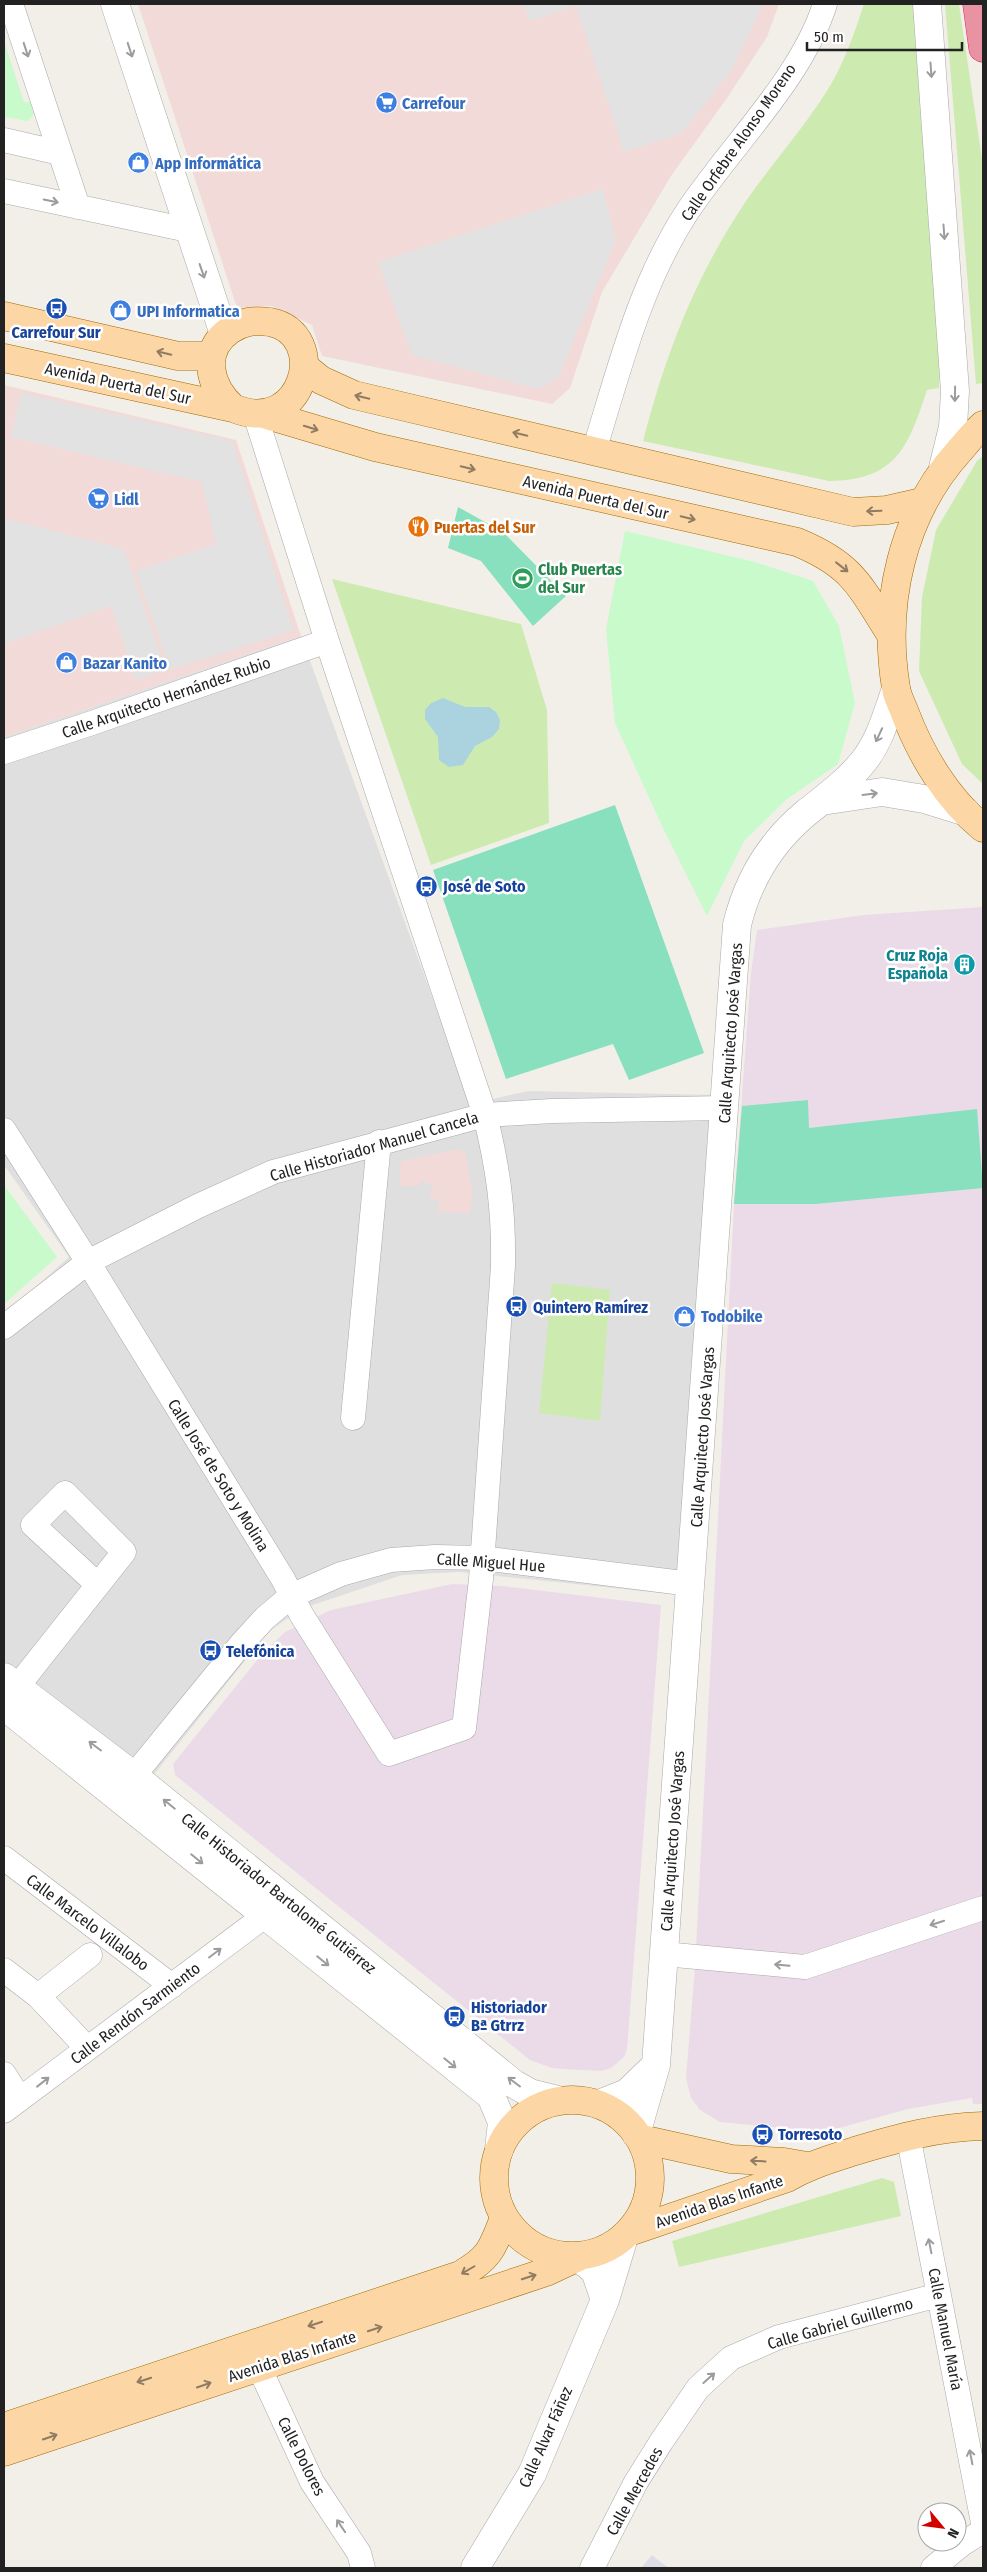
<svg xmlns="http://www.w3.org/2000/svg" width="987" height="2572" font-family="'Fira Sans Condensed',sans-serif">
<style>
.residential{fill:#e0dfdf}
.commercial{fill:#f2dad9}
.industrial{fill:#ebdbe8}
.grass{fill:#cdebb0}
.park{fill:#c8facc}
.pitch{fill:#88e0be}
.parking{fill:#e2e2e2}
.plaza{fill:#dddde8}
.water{fill:#aad3df}
.lines{fill:none;stroke-linecap:round;stroke-linejoin:round}
.minor-casing{stroke:#a9a9a9;stroke-width:25}
.tertiary-casing{stroke:#a9a9a9;stroke-width:29}
.primary-casing{stroke:#a06b00;stroke-width:29}
.motorway-casing{stroke:#dc2a67;stroke-width:29}
.minor{stroke:#fff;stroke-width:24}
.tertiary{stroke:#fff;stroke-width:28}
.primary{stroke:#fcd6a4;stroke-width:28}
.motorway{stroke:#e892a2;stroke-width:28}
.oneway{stroke:#9c9c9c}
.oneway2{stroke:#8f7c63}
.labels{text-anchor:middle;stroke-width:5;stroke-linejoin:round;paint-order:stroke}
.shop-label{font-size:16px;font-weight:bold;fill:#366cbe;stroke:#fff;text-anchor:start}
.street-label{font-size:16px;fill:#222;stroke:#fff}
.transit-label{font-size:16px;font-weight:bold;fill:#164399;stroke:#fff;text-anchor:start}
.food-label{font-size:16px;font-weight:bold;fill:#c56008;stroke:#fff;text-anchor:start}
.leisure-label{font-size:16px;font-weight:bold;fill:#27864d;stroke:#fff;text-anchor:start}
.culture-label{font-size:16px;font-weight:bold;fill:#0d838f;stroke:#fff;text-anchor:end}
</style>
<rect width="100%" height="100%" fill="#f2efe9"/>
<path class="residential" d="M301,636L471,1104L528,1091L717,1095L680,1595L460,1572L402,1575L301,1609L268,1632L136,1797L4,1690V1315L69,1257L4,1165V737Z"/>
<path class="commercial" d="M138,4H779L767,37L727,98L671,176L602,292L570,388L552,404L322,356L312,325L272,306L237,308Z
M4,385L236,440L301,636L4,737Z
M459,1149L465,1153L473,1194L470,1213L438,1212L439,1200L430,1198L432,1185L420,1180L419,1186H399L401,1161Z"/>
<path class="industrial" d="M983,907V2104H973L972,2098L908,2109L825,2132L720,2122L700,2110L691,2098L686,2078L695,1968L734,1204L751,973L757,930L864,915Z
M452,1584L501,1586L661,1605L627,2049L624,2057L611,2068L602,2071L564,2069L552,2068L530,2060L175,1775L173,1764L262,1654L285,1632L331,1610Z"/>
<path class="grass" d="M864,4H913L941,334L939,388L927,390C908,448 896,480 829,481L643,441C666,353 695,277 746,201C771,165 801,131 825,94C843,67 854,34 864,4Z
M945,4H959L983,166V383L976,384Z
M983,456V784L962,764L919,671L922,597L936,530L977,461Z
M332,579L521,624L547,710L549,823L431,865Z
M552,1283L610,1290L600,1421L539,1413Z
M882,2178L894,2182L901,2216L679,2267L672,2241Z"/>
<path class="park" d="M4,41L24,102H43L28,121L4,117Z
M625,531L755,562L813,581L839,626L855,703L838,764L787,799L744,841L707,916L663,828L615,723L606,629Z
M4,1185L57,1257L4,1304Z"/>
<path class="pitch" d="M458,507L503,532L566,596L533,626L481,561L448,548Z
M615,805L704,1053L629,1080L613,1044L506,1079L433,870Z
M808,1100L809,1128L977,1109L983,1188L816,1204H734L742,1106Z"/>
<path class="parking" d="M524,4H763L731,71L682,133L624,152L576,6L529,21Z
M603,189L616,240L558,378L539,389L412,355L378,262Z
M21,393L232,441L293,630L170,670L136,571L216,544L202,482L11,437Z
M4,518L124,549L165,668L136,681L111,606L4,644Z"/>
<path class="plaza" d="M652,2555L658,2560L669,2568H641Z"/>
<path class="water" d="M443,698L465,707H489L496,712L500,720L499,729L492,737L475,746L463,765L449,767L439,760L438,737L425,719V710L431,703Z"/>
<g class="lines">
<defs>
<path id="minor" d="M11,4L78,207
M4,140L60,153
M4,191L188,230
M594,451C619,370 640,284 687,212C730,147 802,78 825,4
M4,752L92,723L327,641
M4,1130L88,1262L283,1579L301,1614L389,1754L464,1728L481,1579L503,1266C504,1210 498,1168 485,1115L327,641L255,414
M4,1327L88,1262L198,1206L273,1172L485,1115L552,1111L725,1108
M353,1418L379,1142
M17,1687L124,1552L65,1493L33,1525L97,1584
M122,1790L242,1643L265,1618L291,1596L341,1574L391,1560L435,1557L482,1558L691,1584
M4,1858L172,1986
M664,1954L805,1967L983,1908
M4,1970L38,1996L87,2048
M38,1996L90,1955
M4,2074L20,2099
M4,2111L266,1915
M908,2135L983,2523
M259,2367L312,2482L359,2553L363,2568
M592,2568L636,2482L661,2442L698,2388L731,2358L779,2337L939,2295
M933,2568L962,2544L983,2531"/>
<path id="tertiary" d="M115,4L224,334
M927,4L955,391L953,427L943,468
M822,801L882,792L924,799L966,812
M4,1677L134,1776L514,2084L530,2093L558,2100
M4,1706L491,2096L502,2122L499,2150
M599,2104L627,2093L656,2065
M636,2134L656,2065L737,925C748,879 770,843 806,813C826,797 847,782 863,762C880,741 887,714 896,689
M578,2257L595,2271L605,2300
M475,2568L532,2474L605,2300L624,2237"/>
<path id="primary" d="M4,316L178,356H212
M4,358L233,408C304,438 331,334 270,322C255,320 243,321 230,330C200,351 209,386 233,408
M305,367L321,380L354,395L853,512L887,510L922,502
M264,414L375,447L797,542C853,565 860,586 891,635
M983,425C975,432 967,442 960,450C902,514 882,603 896,688C897,696 902,705 905,713C921,755 947,799 983,828
M494 2178a78 78 0 1 1 156 0a78 78 0 1 1-156 0Z
M641,2139L731,2159L784,2162L807,2166
M629,2232L787,2178C809,2165 831,2159 855,2151C898,2138 938,2127 983,2126
M4,2427L460,2275C490,2258 492,2249 504,2218
M4,2452L546,2272L578,2257"/>
<path id="motorway" d="M977,4L983,48"/>
</defs>
<use href="#minor" class="minor-casing"/>
<use href="#tertiary" class="tertiary-casing"/>
<use href="#primary" class="primary-casing"/>
<use href="#motorway" class="motorway-casing"/>
<use href="#minor" class="minor"/>
<use href="#tertiary" class="tertiary"/>
<use href="#primary" class="primary"/>
<use href="#motorway" class="motorway"/>
</g>
<defs><path id="oneway-shaft" d="M-6 0H5M1.5-3L5.5 0L1.5 3" fill="none" stroke-width="1.6" stroke-linecap="round" stroke-linejoin="round" transform="scale(1.25)"/></defs>
<g class="oneway">
<use href="#oneway-shaft" transform="translate(26 50) rotate(72)"/>
<use href="#oneway-shaft" transform="translate(130 50) rotate(72)"/>
<use href="#oneway-shaft" transform="translate(931 70) rotate(86)"/>
<use href="#oneway-shaft" transform="translate(51 201) rotate(12)"/>
<use href="#oneway-shaft" transform="translate(944 232) rotate(86)"/>
<use href="#oneway-shaft" transform="translate(202 271) rotate(71)"/>
<use href="#oneway-shaft" transform="translate(955 394) rotate(91)"/>
<use href="#oneway-shaft" transform="translate(879 735) rotate(115)"/>
<use href="#oneway-shaft" transform="translate(870 794) rotate(-7)"/>
<use href="#oneway-shaft" transform="translate(95 1746) rotate(-143)"/>
<use href="#oneway-shaft" transform="translate(169 1804) rotate(-141)"/>
<use href="#oneway-shaft" transform="translate(197 1859) rotate(39)"/>
<use href="#oneway-shaft" transform="translate(937 1923) rotate(162)"/>
<use href="#oneway-shaft" transform="translate(215 1953) rotate(-37)"/>
<use href="#oneway-shaft" transform="translate(323 1961) rotate(39)"/>
<use href="#oneway-shaft" transform="translate(782 1965) rotate(-175)"/>
<use href="#oneway-shaft" transform="translate(450 2063) rotate(39)"/>
<use href="#oneway-shaft" transform="translate(43 2082) rotate(-38)"/>
<use href="#oneway-shaft" transform="translate(514 2082) rotate(-143)"/>
<use href="#oneway-shaft" transform="translate(930 2246) rotate(-101)"/>
<use href="#oneway-shaft" transform="translate(709 2378) rotate(-42)"/>
<use href="#oneway-shaft" transform="translate(971 2457) rotate(-101)"/>
<use href="#oneway-shaft" transform="translate(341 2526) rotate(-124)"/>
</g>
<g class="oneway2">
<use href="#oneway-shaft" transform="translate(164 353) rotate(-167)"/>
<use href="#oneway-shaft" transform="translate(362 397) rotate(-167)"/>
<use href="#oneway-shaft" transform="translate(311 428) rotate(17)"/>
<use href="#oneway-shaft" transform="translate(520 434) rotate(-167)"/>
<use href="#oneway-shaft" transform="translate(468 468) rotate(13)"/>
<use href="#oneway-shaft" transform="translate(874 511) rotate(178)"/>
<use href="#oneway-shaft" transform="translate(688 518) rotate(13)"/>
<use href="#oneway-shaft" transform="translate(842 567) rotate(38)"/>
<use href="#oneway-shaft" transform="translate(758 2161) rotate(-177)"/>
<use href="#oneway-shaft" transform="translate(468 2270) rotate(150)"/>
<use href="#oneway-shaft" transform="translate(529 2277) rotate(-18)"/>
<use href="#oneway-shaft" transform="translate(315 2324) rotate(162)"/>
<use href="#oneway-shaft" transform="translate(375 2329) rotate(-18)"/>
<use href="#oneway-shaft" transform="translate(144 2380) rotate(162)"/>
<use href="#oneway-shaft" transform="translate(204 2385) rotate(-19)"/>
<use href="#oneway-shaft" transform="translate(50 2437) rotate(-19)"/>
</g>
<defs>
<symbol id="supermarket-disc" viewBox="-11 -11 22 22"><circle r="9.5" fill="#3f7fe0" stroke="#fff"/><path d="M-6-5.5h2.5l.6 2H6L4.5 2H-2.5L-4.4-4H-6ZM-1.5 3.2a1.3 1.3 0 1 0 .1 0ZM3 3.2a1.3 1.3 0 1 0 .1 0Z" fill="#fff"/></symbol>
<symbol id="shop-disc" viewBox="-11 -11 22 22"><circle r="9.5" fill="#3f7fe0" stroke="#fff"/><path d="M-5-2.5h2.3a2.7 3.5 0 0 1 5.4 0H5L5.5 6h-11ZM-1.5-2.5h3a1.5 2.3 0 0 0-3 0Z" fill="#fff"/></symbol>
<symbol id="bus-disc" viewBox="-11 -11 22 22"><circle r="9.5" fill="#1a4fb4" stroke="#fff"/><path d="M-5-6H5V4H4V6H2V4H-2V6H-4V4H-5ZM-3.5-4V0h7V-4ZM-3.5 1.2v1.5H-2V1.2ZM2 1.2v1.5H3.5V1.2Z" fill="#fff"/></symbol>
<symbol id="restaurant-disc" viewBox="-11 -11 22 22"><circle r="9.5" fill="#e8710a" stroke="#fff"/><path d="M-5-6h1v4h1v-4h1v4h1v-4h1v5L-1.5 .5V6h-2V.5L-5-1ZM5-6V6H3V1.5H1.5Q1.5-4 5-6Z" fill="#fff"/></symbol>
<symbol id="stadium-disc" viewBox="-11 -11 22 22"><circle r="9.5" fill="#2e9e5b" stroke="#fff"/><path d="M0-5a6.5 5 0 1 0 0 10a6.5 5 0 1 0 0-10ZM-3.5-1.8h7v3.6h-7Z" fill="#fff"/></symbol>
<symbol id="building-disc" viewBox="-11 -11 22 22"><circle r="9.5" fill="#0f9aa8" stroke="#fff"/><path d="M-4-6H4V6H1V3H-1V6H-4ZM-2.5-4.3h1.7v1.8h-1.7ZM.8-4.3h1.7v1.8H.8ZM-2.5-1h1.7V.8h-1.7ZM.8-1h1.7V.8H.8Z" fill="#fff"/></symbol>
</defs>
<g fill-rule="evenodd">
<use href="#supermarket-disc" x="374" y="90" width="25" height="25"/>
<use href="#shop-disc" x="126" y="150" width="25" height="25"/>
<use href="#bus-disc" x="44" y="296" width="25" height="25"/>
<use href="#shop-disc" x="108" y="298" width="25" height="25"/>
<use href="#supermarket-disc" x="86" y="486" width="25" height="25"/>
<use href="#restaurant-disc" x="406" y="514" width="25" height="25"/>
<use href="#stadium-disc" x="510" y="566" width="25" height="25"/>
<use href="#shop-disc" x="54" y="650" width="25" height="25"/>
<use href="#bus-disc" x="414" y="874" width="25" height="25"/>
<use href="#building-disc" x="952" y="952" width="25" height="25"/>
<use href="#bus-disc" x="504" y="1294" width="25" height="25"/>
<use href="#shop-disc" x="672" y="1304" width="25" height="25"/>
<use href="#bus-disc" x="198" y="1638" width="25" height="25"/>
<use href="#bus-disc" x="442" y="2004" width="25" height="25"/>
<use href="#bus-disc" x="750" y="2122" width="25" height="25"/>
</g>
<g class="labels">
<g class="shop-label">
<text x="402" y="109">Carrefour</text>
<text x="155" y="169">App Informática</text>
<text x="137" y="317">UPI Informatica</text>
<text x="114" y="505">Lidl</text>
<text x="83" y="669">Bazar Kanito</text>
<text x="701" y="1322">Todobike</text>
</g>
<g class="street-label">
<text transform="translate(738 142) rotate(-55)" y="6">Calle Orfebre Alonso Moreno</text>
<text transform="translate(118 383) rotate(12)" y="6">Avenida Puerta del Sur</text>
<text transform="translate(596 497) rotate(13)" y="6">Avenida Puerta del Sur</text>
<text transform="translate(166 697) rotate(-19)" y="6">Calle Arquitecto Hernández Rubio</text>
<text transform="translate(730 1033) rotate(-86)" y="6">Calle Arquitecto José Vargas</text>
<text transform="translate(374 1146) rotate(-16)" y="6">Calle Historiador Manuel Cancela</text>
<text transform="translate(702 1437) rotate(-86)" y="6">Calle Arquitecto José Vargas</text>
<text transform="translate(219 1475) rotate(58)" y="6">Calle José de Soto y Molina</text>
<text transform="translate(491 1562) rotate(4)" y="6">Calle Miguel Hue</text>
<text transform="translate(672 1841) rotate(-86)" y="6">Calle Arquitecto José Vargas</text>
<text transform="translate(279 1893) rotate(39)" y="6">Calle Historiador Bartolomé Gutiérrez</text>
<text transform="translate(88 1922) rotate(37)" y="6">Calle Marcelo Villalobo</text>
<text transform="translate(135 2013) rotate(-37)" y="6">Calle Rendón Sarmiento</text>
<text transform="translate(719 2201) rotate(-19)" y="6">Avenida Blas Infante</text>
<text transform="translate(840 2323) rotate(-16)" y="6">Calle Gabriel Guillermo</text>
<text transform="translate(946 2329) rotate(79)" y="6">Calle Manuel María</text>
<text transform="translate(292 2356) rotate(-18)" y="6">Avenida Blas Infante</text>
<text transform="translate(545 2437) rotate(-66)" y="6">Calle Alvar Fáñez</text>
<text transform="translate(302 2456) rotate(63)" y="6">Calle Dolores</text>
<text transform="translate(634 2491) rotate(-61)" y="6">Calle Mercedes</text>
</g>
<g class="transit-label">
<text x="56" y="338" text-anchor="middle">Carrefour Sur</text>
<text x="443" y="892">José de Soto</text>
<text x="533" y="1313">Quintero Ramírez</text>
<text x="226" y="1657">Telefónica</text>
<text x="471" y="2013">Historiador<tspan x="471" dy="18">Bª Gtrrz</tspan></text>
<text x="778" y="2140">Torresoto</text>
</g>
<g class="food-label">
<text x="434" y="533">Puertas del Sur</text>
</g>
<g class="leisure-label">
<text x="538" y="575">Club Puertas<tspan x="538" dy="18">del Sur</tspan></text>
</g>
<g class="culture-label">
<text x="948" y="961">Cruz Roja<tspan x="948" dy="18">Española</tspan></text>
</g>
</g>
<rect width="987" height="2572" fill="none" stroke="#222222" stroke-width="10"/>
<g transform="translate(942 2527) rotate(119)"><circle r="24" fill="#ffffff" stroke="#a7a7a7"/>
<path d="M0-4L9 19L0 12L-9 19Z" fill="#d40000"/>
<text y="-8" font-size="14" font-weight="bold" text-anchor="middle" fill="#222222">N</text>
</g>
<path d="M807 42v8h155v-8" fill="none" stroke="#222222" stroke-width="2.5"/>
<text x="814" y="42" font-size="15" fill="#222222" stroke="#ffffff" stroke-width="4" paint-order="stroke">50 m</text>
</svg>
